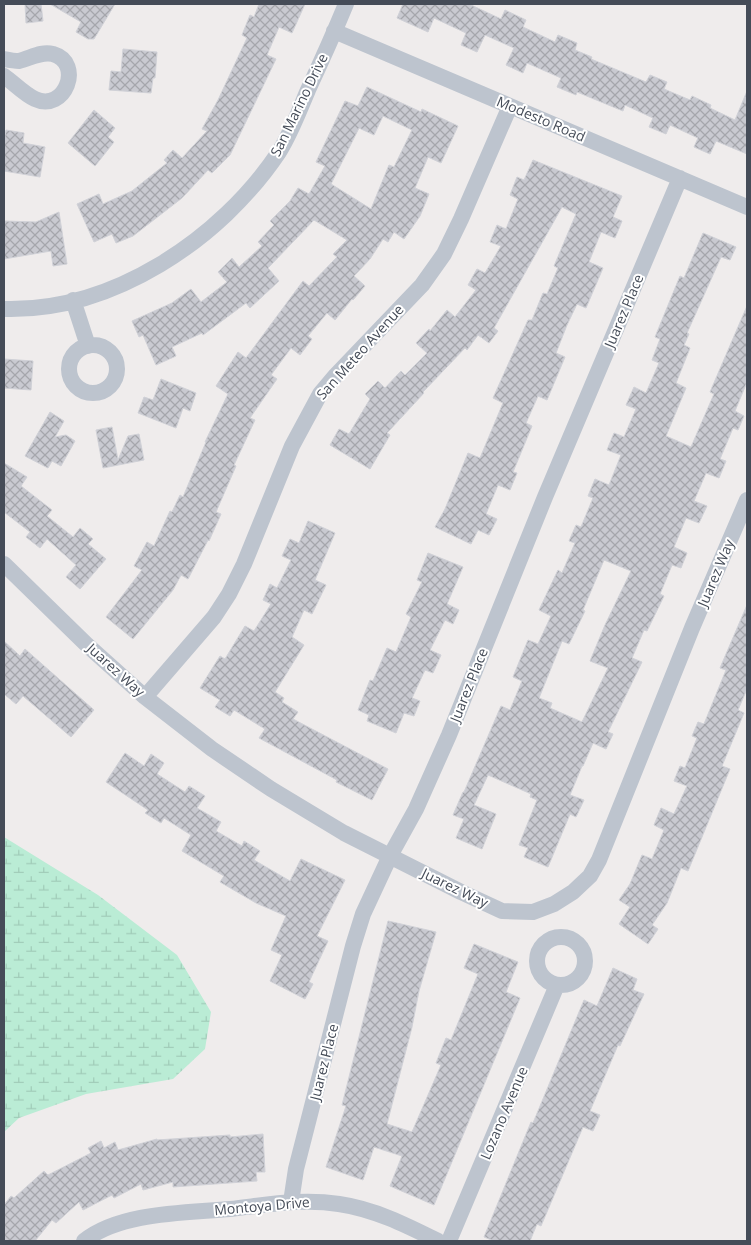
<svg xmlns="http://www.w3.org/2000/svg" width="751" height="1245" font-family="'Open Sans',sans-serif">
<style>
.wetland{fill:url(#wetland-marsh)}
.building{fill:url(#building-cross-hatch);stroke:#d0d1d7;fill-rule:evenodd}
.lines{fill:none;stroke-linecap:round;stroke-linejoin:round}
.minor{stroke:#bdc4ce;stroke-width:16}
.labels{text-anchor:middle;stroke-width:4;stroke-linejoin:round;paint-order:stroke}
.street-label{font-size:14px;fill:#454c58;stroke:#fff}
</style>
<defs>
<pattern id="wetland-marsh" width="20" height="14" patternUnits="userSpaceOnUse" patternTransform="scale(1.25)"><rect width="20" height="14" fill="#baecd5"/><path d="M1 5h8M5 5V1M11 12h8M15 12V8" fill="none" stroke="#a1ccb9"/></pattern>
<pattern id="building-cross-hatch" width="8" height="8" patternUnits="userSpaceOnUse" patternTransform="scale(1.25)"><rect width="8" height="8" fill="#c9cad1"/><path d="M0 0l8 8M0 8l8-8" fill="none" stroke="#a5a6ac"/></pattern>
</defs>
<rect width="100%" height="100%" fill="#efecec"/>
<path class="wetland" d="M4,837L98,895L177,955L211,1012L205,1049L173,1079L86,1094L19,1118L4,1132Z"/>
<path class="building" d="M25,4H41L43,21L26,23Z
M50,4H115L94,39H88L76,32L81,22Z
M259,4H305L292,33L279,27L267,55L276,59L230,155L212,173L208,170L182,198L133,236L116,243L112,234L94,242L77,204L99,194L103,204L132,191L167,163L164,160L173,150L182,158L207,131L202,129L218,100L247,38L242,35L250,15L254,17Z
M403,4H469L501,19L505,10L526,20L523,27L555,42L558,35L577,43L575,50L592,57L591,59L646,82L650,75L667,82L664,89L690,100L692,96L711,105L710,108L735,120L747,91V154L716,141L710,154L694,147L698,138L670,125L666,134L649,127L653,118L625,105L623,111L577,92L576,95L557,87L561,78L527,63L523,73L506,65L514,48L485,35L477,52L461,45L466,33L434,18L428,32L397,18Z
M123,49L157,52L155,78H153L151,93L109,90L111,71L121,72Z
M367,87L421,112L422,109L458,126L441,163L428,157L415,188L429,194L420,216L404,239L394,232L388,242L383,239L370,259L354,276L365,286L353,300L352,299L335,320L327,313L308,336L312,339L300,355L291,348L271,375L277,379L250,418L255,420L234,465L236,466L216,512L221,514L209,541L208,540L188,579L181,575L173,590L133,639L106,617L142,570L134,566L147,542L154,546L170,511L172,512L180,495L183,497L206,442H205L228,394L216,386L238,352L246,358L303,281L309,286L337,257L333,254L347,240L314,220L268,268L279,281L250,308L246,303L203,335L202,333L172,347L176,356L156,365L143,335L139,337L132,321L172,303L191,289L201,302L227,282L218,272L232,258L239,267L262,246L258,242L274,225L270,221L290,201L298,188L309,194L325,166L316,162L345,101L358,106ZM383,116L412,130L394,167L389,165L371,209L331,184L359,128L374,135Z
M94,110L115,128L108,137L114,142L95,166L68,143Z
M6,130L24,133L23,143L45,147L40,177L4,171V141Z
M533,160L622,196L613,217L622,221L615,238L601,232L589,262L603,268L586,308L577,304L567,325L556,353L565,357L547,400L538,396L526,423L532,426L513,472L517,473L510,490L498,485L486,514L497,519L489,535L478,530L471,544L435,527L445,509L468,453L480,458L503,403L493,398L528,320H532L543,293L547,294L558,268L554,266L576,214L562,207L494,328L498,331L489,343L478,335L467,350L465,348L423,392L424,393L387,433L390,435L370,469L330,445L339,429L349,434L370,399L365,394L378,381L385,388L401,371L405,375L427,353L416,343L429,329L430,331L447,310L455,317L476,290L468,285L477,269L485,273L501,246L490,242L497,225L506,229L518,199L510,195L517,177L524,180Z
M59,212L67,264L53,266L51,251L4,259V221L36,222Z
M703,233L736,247L730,260L721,257L687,333L689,334L684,345L690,348L676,383L686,388L666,436L691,447L714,394L710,392L747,306V382L735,411L744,416L738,430L733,428L720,459L726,461L719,478L706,473L694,501L707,506L699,523L686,518L674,547L687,553L681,568L672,565L660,594L664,596L647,631L644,630L632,658L642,662L608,732L613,734L606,749L593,743L583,766H582L570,795L584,800L576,817L570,814L548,867L524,857L528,848L519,845L537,800L530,797L531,794L488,775L474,805L496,814L482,849L456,838L464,819L453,815L463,792H464L501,706L510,710L522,681L513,677L528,640L538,644L551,616L539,610L558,570L562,573L575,543L569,541L576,525L581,527L593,498L588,496L595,479L609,485L621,455L607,450L614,433L624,437L636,409L626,405L634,387L646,393L659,363L652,360L660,339L655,337L680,276L684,278ZM604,560L631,571L605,625L590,661L608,668L582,722L550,708L552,703L539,698L562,641L569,644L585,611L583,610Z
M4,359L33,361L31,390L4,388Z
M161,379L196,393L190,411L183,408L176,428L138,413L144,397L153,400Z
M50,412L64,421L55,437L66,435L75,441L61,466L52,461L48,468L25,456Z
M112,427L118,460L128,436L139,434L144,460L103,468L96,430Z
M4,463L27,477L21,486L52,510L47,516L73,537L80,528L93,539L88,544L106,559L80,589L66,577L76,565L47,539L40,548L26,537L30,532L4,512Z
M308,521L335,533L315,580L326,585L312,614L304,610L292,637L304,645L275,692L284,698L282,702L298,712L293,719L388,769L372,800L336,782L337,780L259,738L265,729L234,710L230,716L215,707L220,700L200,688L220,656L225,659L245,626L254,631L271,604L263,600L270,584L277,588L291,560L282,556L290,539L299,543Z
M428,553L463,567L447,604L459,610L453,624L445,620L430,650L441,655L433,673L425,670L412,698L420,701L414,716L404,713L396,733L367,721L369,715L358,710L370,680L373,681L387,648L396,652L411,617L406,614L422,582L417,580Z
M747,605V689L738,710L744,713L722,766L730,769L688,871L681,868L667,903L652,925L658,929L648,944L619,924L630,907L619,900L630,884L642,855L652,859L664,830L654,825L661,808L674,814L687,786L674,781L680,766L685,768L697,738L692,736L698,722L704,724L726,670L720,668Z
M4,641L20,656L25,649L94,710L71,737L23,696L16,704L4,694Z
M125,753L144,766L151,754L164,763L157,774L185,792L189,786L205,796L197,808L221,822L216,831L242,846L244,841L260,851L254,860L290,881L301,859L345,880L317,936L328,941L309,982L313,984L305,999L270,981L282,955L271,950L286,916L256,903L220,882L224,876L182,851L191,835L164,818L161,823L145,813L148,810L106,782Z
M388,921L436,932L419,991L412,1027L387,1124L412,1132L441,1065L436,1063L446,1038L451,1040L478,974L464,968L474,944L518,962L506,992L520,998L434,1205L390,1186L402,1156L374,1147L363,1180L326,1167L346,1106L342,1105Z
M613,968L637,979L633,990L644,994L620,1046L618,1045L590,1111L600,1115L593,1131L583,1127L541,1226L537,1224L530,1241H494L484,1237L531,1122L533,1123L584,1000L597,1006Z
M263,1134L265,1172H256L257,1181L173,1187V1182L143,1190L141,1184L114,1198L112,1195L83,1210L79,1202L56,1223L52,1220L35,1241H4V1205L11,1196L14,1198L44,1171L48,1175L91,1153L88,1148L101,1141L104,1148L115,1142L118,1150L157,1139V1140L230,1135V1137Z"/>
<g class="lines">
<path class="minor" d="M334,31L747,207
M4,59C9,60 14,61 19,61C31,58 41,51 53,54C84,63 65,113 35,99C24,94 14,83 4,76
M73,300L88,346
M4,309C112,312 220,240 279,152C291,133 299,111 308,90C321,62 334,33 346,4
M69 369a24 24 0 1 1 48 0a24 24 0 1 1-48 0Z
M4,564L87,645L145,697L212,749L271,789L344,833L461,892L502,911L533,912L554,904L573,892L590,876L599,860L692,628L747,500
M145,697L214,617L229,594L244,564L292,446L320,394L336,375L422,285L444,254L461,219L510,106
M537 961a24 24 0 1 1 48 0a24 24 0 1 1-48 0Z
M291,1202L296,1169L353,946L363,914L390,856L416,809L449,735L545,497L680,178
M84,1241C120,1212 185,1213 230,1209C267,1205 301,1198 339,1204C374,1209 406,1225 438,1241
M449,1241L557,985"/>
</g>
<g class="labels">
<g class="street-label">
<text transform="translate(299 105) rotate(-64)" y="5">San Marino Drive</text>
<text transform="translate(541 119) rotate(23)" y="5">Modesto Road</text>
<text transform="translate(624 311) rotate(-67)" y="5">Juarez Place</text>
<text transform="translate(360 352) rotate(-48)" y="5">San Meteo Avenue</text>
<text transform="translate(716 573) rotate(-67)" y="5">Juarez Way</text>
<text transform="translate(116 670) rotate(42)" y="5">Juarez Way</text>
<text transform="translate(469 685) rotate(-68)" y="5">Juarez Place</text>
<text transform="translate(455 888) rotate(26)" y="5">Juarez Way</text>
<text transform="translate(324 1062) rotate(-76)" y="5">Juarez Place</text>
<text transform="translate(504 1113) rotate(-67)" y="5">Lozano Avenue</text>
<text transform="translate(262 1206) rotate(-5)" y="5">Montoya Drive</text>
</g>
</g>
<rect width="751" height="1245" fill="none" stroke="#454c58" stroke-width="10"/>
</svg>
